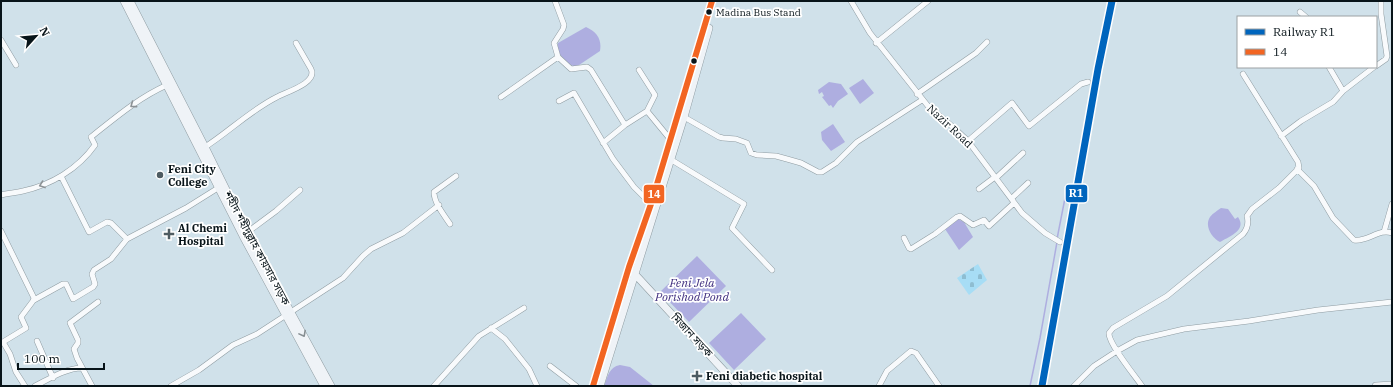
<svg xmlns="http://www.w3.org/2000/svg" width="1393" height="387" font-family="'IBM Plex Serif','Noto Sans Bengali',serif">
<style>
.cemetery{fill:url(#cemetery-stones)}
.water{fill:#aeaee0}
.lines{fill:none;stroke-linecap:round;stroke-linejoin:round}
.stream{stroke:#aeaee0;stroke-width:1.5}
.street-casing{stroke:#8f9ca2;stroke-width:6}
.secondary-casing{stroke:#8f9ca2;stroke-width:8}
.street{stroke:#f8fafc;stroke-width:5}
.secondary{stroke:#eff3f7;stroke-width:7}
.bus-1-casing{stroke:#fff;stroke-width:9}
.bus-1{stroke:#f26522;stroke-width:6}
.rail-1-casing{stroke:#fff;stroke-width:10}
.rail-1{stroke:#0065bd;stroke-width:7}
.oneway{stroke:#8c9296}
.oneway2{stroke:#878f93}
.bus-dot{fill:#081419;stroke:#fff;stroke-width:1.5}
.poi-dot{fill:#4e5c62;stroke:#fff;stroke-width:1.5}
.labels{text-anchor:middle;stroke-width:3.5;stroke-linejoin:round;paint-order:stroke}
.bus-label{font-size:10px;fill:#081419;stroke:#fff;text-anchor:start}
.street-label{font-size:11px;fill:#081419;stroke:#fff}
.poi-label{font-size:11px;font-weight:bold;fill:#081419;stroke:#fff;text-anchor:start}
.water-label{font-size:12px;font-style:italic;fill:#423180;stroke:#fff}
.line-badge{stroke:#fff;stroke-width:1.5}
.badge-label{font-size:11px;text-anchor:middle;font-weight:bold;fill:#fff}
</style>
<defs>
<pattern id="cemetery-stones" width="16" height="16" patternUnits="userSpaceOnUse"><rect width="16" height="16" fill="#a7ddf5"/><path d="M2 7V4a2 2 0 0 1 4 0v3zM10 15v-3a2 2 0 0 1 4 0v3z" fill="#8ebdd1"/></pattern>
</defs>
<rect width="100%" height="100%" fill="#d0e1ea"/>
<path class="cemetery" d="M978,264L987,280L969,295L957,278Z"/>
<path class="water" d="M586,27C597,32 602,39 600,51L576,67C569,65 559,57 558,49C557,47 558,45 558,43Z
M863,79L874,93L860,104L849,88Z
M829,82L841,84L848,94L838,101L833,108L831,105L829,106L822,97L824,96L822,92L819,94L818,90Z
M833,124L845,142L831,151L822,140L821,132Z
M1221,208L1228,209L1235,219L1238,217C1247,230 1230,236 1220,242C1212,238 1204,226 1210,217C1213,213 1217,211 1221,208Z
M958,219L964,222L973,237L959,250L945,229Z
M697,256L726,286L689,322L660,292Z
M741,313L766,339L734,370L709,343Z
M620,365L630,367L654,386H604C608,376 609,367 620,365Z"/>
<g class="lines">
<path class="stream" d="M1057,239L1066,193
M1030,386L1040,338L1057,242"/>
<defs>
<path id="street" d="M555,1L564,25L563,29L554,43L558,57L571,69L587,67L591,70L625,125
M851,1L870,33L928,106L953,127L968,141L1022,213L1045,233L1060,242
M1300,12L1306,17
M1,40L16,65
M876,43L928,1
M1376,66L1386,59L1387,56L1381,14V1
M1329,67L1343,91
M917,94L976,53L987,42
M501,97L558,57
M559,101L574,93L613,159L634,187L651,204
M647,111L670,139
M684,117L719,137L723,138L736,139L747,143L751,153L757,155L776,156L787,159L801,163L818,172H822L836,163L857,142L922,100
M1281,136L1301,121L1333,102L1343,91L1374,67
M968,141L1012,103L1029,126L1081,84L1088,82
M603,143L625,125L647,111L655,95L639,70
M202,149C228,133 249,111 277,97C286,92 318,83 311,69L296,43
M670,159L744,204L732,228L772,270
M1297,169L1314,186L1333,218L1354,240C1368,242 1379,228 1392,233
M61,176L89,232L107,222L111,223L127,239L186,208L218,188
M996,178L1023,153
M979,189L995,177
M1,195C8,193 15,193 23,191C51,185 78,169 95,145L91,137C115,118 138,98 167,85
M450,224C444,215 434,203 434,192L456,176
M1,231L34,298L33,301L21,317L26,328L3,342L10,354L16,372L25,386
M1384,232L1392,204
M245,234L276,211L300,190
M904,238L909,248L911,249L935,234L957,217L960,216L973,225L984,220L989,226L1014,203L1012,198L1028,183
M34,300L63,284H66L73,299L93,287L95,284L92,274L94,270L111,259L127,239
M491,328L505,339L529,369L537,386
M37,341L53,378
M550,366L576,386
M35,386C49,379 66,368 82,368
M92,386L77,358L74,349L78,343V340L70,323L98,302
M171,386L199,370L233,345L257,334L343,278L363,256L371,249L403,233L439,205
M434,386L479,336L524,308
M879,386L887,371L911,351L916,353L939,386
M1074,386L1094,366L1117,351L1137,340L1184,329L1249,321L1318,310L1392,302
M1142,386C1135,376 1108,343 1109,333L1113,328L1167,296L1243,234C1248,228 1249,223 1247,216L1252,209L1279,188L1299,168L1298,162L1243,74"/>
<path id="secondary" d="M124,1L243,236L324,386
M130,1L205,147L247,232L331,386
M632,271L738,386
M593,386L629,267L651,204L712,1
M600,386L684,117L709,28
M1376,386L1392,385"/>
</defs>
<use href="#street" class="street-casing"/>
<use href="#secondary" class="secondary-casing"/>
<use href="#street" class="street"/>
<use href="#secondary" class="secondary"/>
<defs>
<path id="bus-1" d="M593,386L629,267L651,204L712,1"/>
</defs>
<use href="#bus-1" class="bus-1-casing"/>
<use href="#bus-1" class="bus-1"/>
<defs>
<path id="rail-1" d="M1042,386L1098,69L1112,1"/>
</defs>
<use href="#rail-1" class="rail-1-casing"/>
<use href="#rail-1" class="rail-1"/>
</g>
<defs><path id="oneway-chevron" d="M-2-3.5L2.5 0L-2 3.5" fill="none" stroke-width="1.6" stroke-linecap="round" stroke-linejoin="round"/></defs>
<g class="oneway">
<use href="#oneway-chevron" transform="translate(133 105) rotate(144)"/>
<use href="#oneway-chevron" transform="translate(42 185) rotate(160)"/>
</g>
<use class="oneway2" href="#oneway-chevron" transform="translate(303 334) rotate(62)"/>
<g class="bus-dot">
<circle cx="709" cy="12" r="3.5"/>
<circle cx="694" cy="61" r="3.5"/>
</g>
<g class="poi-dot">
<circle cx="160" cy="175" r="4"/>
<path d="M167 228h4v4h4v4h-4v4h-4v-4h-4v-4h4z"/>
<path d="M695 370h4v4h4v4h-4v4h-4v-4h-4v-4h4z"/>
</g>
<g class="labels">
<g class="bus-label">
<text x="716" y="16">Madina Bus Stand</text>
</g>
<g class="street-label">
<text transform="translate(950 126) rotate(43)" y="4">Nazir Road</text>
<text transform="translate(257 248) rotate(62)" y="4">শহীদ শহীদুল্লাহ কায়সার সড়ক</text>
<text transform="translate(692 335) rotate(47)" y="4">মিজান সড়ক</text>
</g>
<g class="poi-label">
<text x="168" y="173">Feni City<tspan x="168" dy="13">College</tspan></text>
<text x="178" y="232">Al Chemi<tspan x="178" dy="13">Hospital</tspan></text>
<text x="706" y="380">Feni diabetic hospital</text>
</g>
<g class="water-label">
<text x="692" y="287">Feni Jela<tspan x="692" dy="14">Porishod Pond</tspan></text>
</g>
</g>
<g class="line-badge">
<rect x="1065" y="184" width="23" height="19" rx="4" fill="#0065bd"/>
<rect x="643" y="184" width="22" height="20" rx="4" fill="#f26522"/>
</g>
<g class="badge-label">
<text x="1076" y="197">R1</text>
<text x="654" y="198">14</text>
</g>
<rect width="1393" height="387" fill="none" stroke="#081419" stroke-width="4"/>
<rect x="1237" y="16" width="140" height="52" fill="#ffffff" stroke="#9ca1a3"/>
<rect x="1245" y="29" width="20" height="6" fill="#0065bd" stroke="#9ca1a3"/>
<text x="1273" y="36" font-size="12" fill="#081419">Railway R1</text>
<rect x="1245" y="49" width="20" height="6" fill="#f26522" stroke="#9ca1a3"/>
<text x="1273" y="56" font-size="12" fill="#081419">14</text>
<g transform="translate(36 36) rotate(63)" stroke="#ffffff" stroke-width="3" paint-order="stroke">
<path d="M0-3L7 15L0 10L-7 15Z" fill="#081419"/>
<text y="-6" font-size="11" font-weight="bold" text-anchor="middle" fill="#081419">N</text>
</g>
<path d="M18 363v6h86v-6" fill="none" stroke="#081419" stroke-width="2"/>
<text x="24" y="363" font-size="12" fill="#081419" stroke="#ffffff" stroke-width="3" paint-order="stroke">100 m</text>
</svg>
